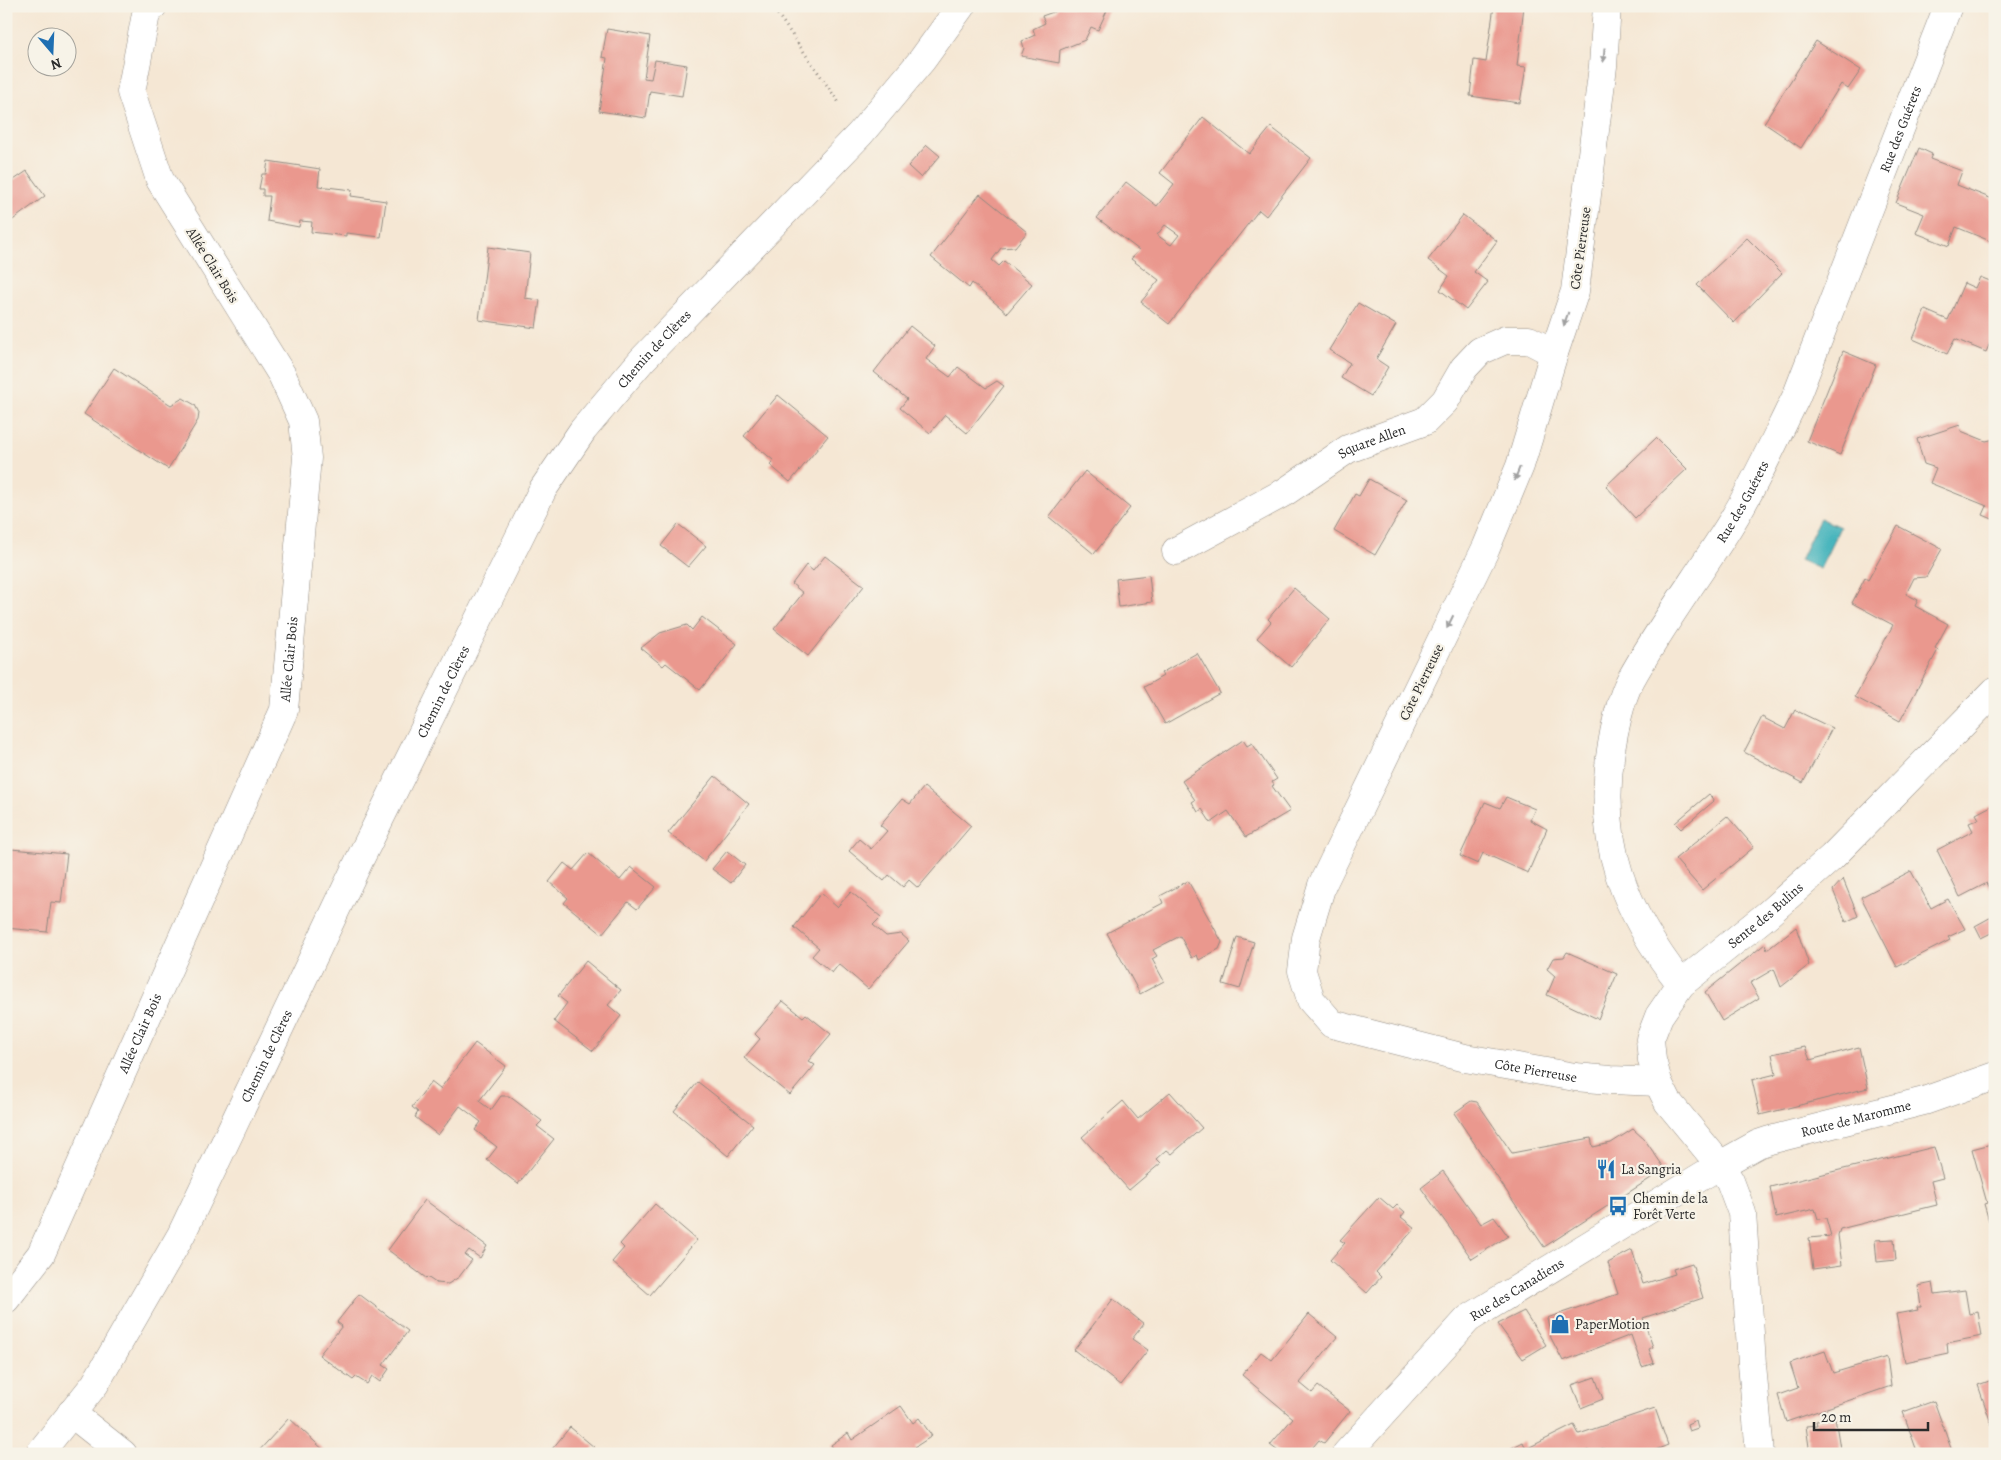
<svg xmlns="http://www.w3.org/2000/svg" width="2001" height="1460" font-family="Alegreya,serif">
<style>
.water{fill:#44b4bc;stroke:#387074}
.building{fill:#ea988e;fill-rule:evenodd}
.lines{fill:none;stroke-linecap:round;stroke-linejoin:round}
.minor-casing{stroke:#908980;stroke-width:29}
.tertiary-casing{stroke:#908980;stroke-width:29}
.path{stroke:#908980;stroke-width:3;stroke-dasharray:1 4;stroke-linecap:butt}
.minor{stroke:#fff;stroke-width:28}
.tertiary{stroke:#fff;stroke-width:28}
.oneway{fill:#a0a0a0}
.labels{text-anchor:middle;stroke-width:4.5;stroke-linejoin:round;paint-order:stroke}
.street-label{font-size:14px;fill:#2b2b2b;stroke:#f7f3e8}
.poi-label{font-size:14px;fill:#2b2b2b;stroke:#f7f3e8;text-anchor:start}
</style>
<rect width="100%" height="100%" fill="#f7f3e8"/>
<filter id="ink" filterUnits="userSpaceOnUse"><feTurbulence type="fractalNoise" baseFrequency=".02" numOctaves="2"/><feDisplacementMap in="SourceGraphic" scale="10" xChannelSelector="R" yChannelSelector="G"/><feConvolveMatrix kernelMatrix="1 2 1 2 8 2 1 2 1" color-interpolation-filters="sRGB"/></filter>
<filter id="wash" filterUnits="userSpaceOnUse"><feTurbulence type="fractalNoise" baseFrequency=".0096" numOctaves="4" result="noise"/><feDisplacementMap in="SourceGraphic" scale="20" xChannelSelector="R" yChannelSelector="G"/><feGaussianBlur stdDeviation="1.12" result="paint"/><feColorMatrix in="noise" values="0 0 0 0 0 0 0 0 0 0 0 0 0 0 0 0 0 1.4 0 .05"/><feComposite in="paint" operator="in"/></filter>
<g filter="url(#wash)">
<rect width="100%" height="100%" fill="#f5e7d4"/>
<path class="water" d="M1820,518L1840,527L1820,569L1800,560Z"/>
<g id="blocks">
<path class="building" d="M1058,6H1109L1098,30L1091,27L1085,40L1060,50L1059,63L1021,56L1024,48L1022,41L1035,35L1033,29L1045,23L1042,16L1056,11Z
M1494,6H1524L1517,66L1526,67L1520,103L1470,96L1474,60L1486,62Z
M607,29L650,36L644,78L651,79L655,60L687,65L682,96L650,91L646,118L599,111L607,58L602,57Z
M1816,41L1861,70L1848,89L1841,84L1801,148L1764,123Z
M1203,117L1249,154L1271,127L1311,158L1266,216L1259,210L1169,324L1141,302L1159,280L1131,259L1139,250L1097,218L1126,182L1157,206L1174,184L1160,173ZM1165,225L1179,235L1171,245L1157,235Z
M927,145L940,156L921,178L908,166Z
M1919,148L1932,154L1930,159L1962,171L1957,185L1995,200V243L1956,227L1949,246L1916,233L1924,214L1896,203Z
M268,161L320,169L318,186L352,190L351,196L386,201L381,237L346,233V236L311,232L312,222L300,221L299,227L267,221L270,196H263V189H259L262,174H266Z
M27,171L45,196L6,225V176L11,182Z
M980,194L1027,232L1015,247L1001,248L992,260L999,266L1004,261L1032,284L1007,313L972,283L969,288L931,257Z
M1463,215L1497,241L1474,272L1488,282L1466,310L1440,290L1449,276L1428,260Z
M1747,238L1782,273L1734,323L1697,285Z
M488,247L530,253L525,298L540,300L536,328L479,320Z
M1980,277L1995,283V332L1986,352L1955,339L1947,354L1913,339L1925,310L1948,320L1964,283L1975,288Z
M1358,303L1396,325L1376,359L1388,367L1371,396L1341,378L1350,363L1329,350Z
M910,326L935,346L926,359L950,377L958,367L986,388L997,381L1004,386L967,433L945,415L930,433L900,408L907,399L874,372Z
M1843,351L1876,365L1840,455L1807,441Z
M114,368L171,405L183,398L195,405L199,413L198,420L168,469L84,414Z
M778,395L828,436L790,482L770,465L773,460L744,436Z
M1960,425L1961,431L1986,441L1995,439V487L1991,494L1995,496V520L1983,515L1987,506L1930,483L1936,468L1924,464L1917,439Z
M1656,438L1687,469L1635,518L1606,486Z
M1085,471L1130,508L1094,554L1049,517Z
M1369,479L1407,500L1375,555L1334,531L1355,494L1359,496Z
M678,524L706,546L688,567L661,546Z
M1898,526L1942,549L1926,577L1914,578L1906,594L1918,600L1915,606L1948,624L1935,648L1938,650L1900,721L1855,697L1893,625L1852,603L1865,578L1868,580Z
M825,556L864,586L808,656L774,629L803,593L792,584L806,565L813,571Z
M1149,575L1152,602L1119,607L1116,579Z
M1294,588L1330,619L1291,667L1257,638L1271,622L1268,619Z
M702,617L737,644L700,690L666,663L663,666L641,648L660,633L687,625L692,630Z
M1197,653L1220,693L1165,724L1144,687L1163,676L1161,673Z
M1795,710L1832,728L1803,783L1744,752L1762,717L1785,729Z
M1243,740L1247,746L1252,743L1277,779L1272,782L1274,785L1272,786L1290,811L1246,837L1228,811L1211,823L1202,809L1198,812L1192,802L1195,800L1182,781Z
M715,776L749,804L704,861L668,833Z
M924,787L971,826L918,888L909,880L903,887L889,875L884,881L849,851L859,839L871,849L887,831L880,825L902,799L910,804Z
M1709,794L1714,801L1681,829L1675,823Z
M1506,797L1535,809L1530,820L1547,829L1528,873L1483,853L1478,864L1460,856L1485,802L1500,808Z
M1995,804V885L1990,888L1987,883L1960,897L1937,850L1973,831L1969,823L1979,819L1976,814Z
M1727,816L1754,847L1702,890L1675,859Z
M11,849L67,854L61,903L51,902L47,932L6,928V887Z
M727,851L745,865L731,883L712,869Z
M588,853L620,880L631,867L656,887L637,909L628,902L602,934L564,903L568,898L549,882L564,863L573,870Z
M1911,871L1931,908L1948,899L1965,929L1948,937L1950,940L1897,967L1861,897Z
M1843,879L1858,916L1846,922L1833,890Z
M1188,881L1222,942L1219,949L1199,960L1197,955L1192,958L1180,936L1153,950L1157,956L1152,959L1164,981L1140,994L1107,933L1163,903L1160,896Z
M851,892L881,917L873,925L886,936L901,934L909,941L868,989L839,964L832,973L812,956L819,948L794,927L821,893L837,907Z
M1995,915V931L1981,938L1975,926Z
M1796,927L1809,965L1781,987L1774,969L1750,983L1759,998L1722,1021L1705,992L1765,944L1767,950Z
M1237,937L1254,942L1240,989L1223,984Z
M1567,952L1617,974L1598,1019L1547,995L1555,976L1547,969L1553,958L1564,957Z
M586,961L621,990L608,1005L621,1016L593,1051L554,1021L567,1003L558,996Z
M783,1001L803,1017L806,1014L831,1034L808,1061L815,1065L790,1095L744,1058L760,1039L755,1034Z
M475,1043L506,1066L479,1101L491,1110L501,1096H509L542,1121L537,1126L554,1139L518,1184L487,1160L497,1147L475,1130L481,1122L460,1106L438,1135L415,1117L418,1112L412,1107L431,1082L440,1089Z
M1805,1047L1810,1060L1859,1047L1868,1088L1760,1115L1752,1080L1776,1074L1772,1054Z
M698,1082L753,1125L728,1156L674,1111Z
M1170,1092L1202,1128L1172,1154L1167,1150L1157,1159L1161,1163L1129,1190L1082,1137L1123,1101L1138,1119Z
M1471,1101L1477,1102L1512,1153L1591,1138L1593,1147L1611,1143L1633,1129L1645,1140L1665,1169L1544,1247L1454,1113Z
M1995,1143V1220L1989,1221L1984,1204L1987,1203L1972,1149Z
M1934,1147L1943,1178L1931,1181L1937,1205L1840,1229L1838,1235L1842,1265L1813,1269L1809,1238L1831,1236L1826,1218L1818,1219L1815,1209L1776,1218L1770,1187Z
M1443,1171L1481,1224L1494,1217L1508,1236L1472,1259L1421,1188Z
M1379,1197L1393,1209L1397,1205L1405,1212L1401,1217L1415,1228L1376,1272L1381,1277L1367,1293L1330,1260L1345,1243L1340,1240Z
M425,1200L487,1246L480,1258L469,1250L465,1255L472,1260L459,1277L448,1284L436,1283L427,1277L426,1278L388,1250Z
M655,1204L697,1240L650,1295L612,1262L624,1248L620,1244Z
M1894,1239L1896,1260L1877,1262L1875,1240Z
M1632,1250L1643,1284L1675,1274L1673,1269L1692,1263L1703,1298L1643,1318L1653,1347L1649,1349L1654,1363L1642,1367L1631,1335L1563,1361L1551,1338L1547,1318L1618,1294L1608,1263Z
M1933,1283L1935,1294L1965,1290L1969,1314L1978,1312L1982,1336L1947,1343L1948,1353L1905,1362L1896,1314L1918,1310L1917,1307H1921L1918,1286Z
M359,1294L408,1331L383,1365L389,1369L380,1382L372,1376L367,1384L356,1377L353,1380L319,1355L342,1326L337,1322Z
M1113,1299L1144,1324L1132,1339L1148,1350L1120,1385L1074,1350Z
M1524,1311L1546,1345L1523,1359L1498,1324Z
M1309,1314L1337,1337L1300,1383L1312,1393L1318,1386L1350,1411L1324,1443L1319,1440L1307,1454H1282L1270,1445L1293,1418L1242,1375L1261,1352L1272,1360Z
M1825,1351L1833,1373L1887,1357L1891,1386L1786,1422L1778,1395L1798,1388L1790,1363Z
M1595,1377L1603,1399L1581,1408L1572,1385Z
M1995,1379V1432H1994L1978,1385Z
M1934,1401L1953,1454H1918L1903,1412Z
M901,1406L913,1423L919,1418L932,1436L915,1447L920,1454H837L831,1445L848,1433L852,1440Z
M1655,1408L1668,1445L1645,1454H1606L1603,1448L1591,1454L1588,1450L1580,1454H1500L1523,1442L1526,1449L1574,1425L1579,1434Z
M289,1418L328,1454H256Z
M1835,1418L1841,1454H1821V1451L1810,1454L1806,1426L1817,1425L1816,1421Z
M1696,1420L1698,1428L1689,1431L1687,1424Z
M570,1427L594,1447L589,1454H548Z"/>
</g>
</g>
<g filter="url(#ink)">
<use href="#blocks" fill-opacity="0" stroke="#908980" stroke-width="1"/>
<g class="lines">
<defs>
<g id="minor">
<path id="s1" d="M1607,6L1603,66L1575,291L1554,353L1520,466L1486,548L1322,885L1306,938L1302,971L1311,1000L1332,1024L1465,1058L1575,1077L1611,1080L1658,1082"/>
<path id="s2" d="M1176,551L1285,492L1348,449L1425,421L1445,401L1464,368L1480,351L1505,340H1529L1554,353"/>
<path id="s3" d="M1681,984C1624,911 1597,844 1611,750C1614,730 1621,698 1630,681C1659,628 1696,579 1728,528C1754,487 1774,441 1796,397L1948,6"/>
<path id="s4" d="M6,1299L41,1254L284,710L307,458L303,421L282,375L160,180L131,92L146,14L153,6"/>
<path d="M71,1413L123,1454"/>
<path id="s5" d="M1760,1454L1752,1364L1742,1213L1730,1181L1720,1165L1668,1102L1658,1082L1652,1060L1650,1039L1659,1016L1681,984L1768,914L1832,857L1995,691"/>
</g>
<g id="tertiary">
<path id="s6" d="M39,1454L95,1384L181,1235L359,861L543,489L583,430L642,360L860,134L922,60L961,6"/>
<path id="s7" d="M1346,1454L1468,1319L1720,1165L1758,1144L1770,1140L1924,1101L1995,1076"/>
</g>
</defs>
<use href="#minor" class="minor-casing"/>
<use href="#tertiary" class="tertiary-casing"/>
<path class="path" d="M772,6L840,104"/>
<use href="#minor" class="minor"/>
<use href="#tertiary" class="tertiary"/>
</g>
<defs><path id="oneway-solid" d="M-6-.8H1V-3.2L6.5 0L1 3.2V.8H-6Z" transform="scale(1.25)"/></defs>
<g class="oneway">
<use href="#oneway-solid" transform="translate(1604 55) rotate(94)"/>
<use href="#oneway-solid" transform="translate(1566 319) rotate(109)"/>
<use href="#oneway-solid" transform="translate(1517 474) rotate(112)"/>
<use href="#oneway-solid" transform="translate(1450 622) rotate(116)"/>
</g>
</g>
<defs>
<symbol id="restaurant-bare" viewBox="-9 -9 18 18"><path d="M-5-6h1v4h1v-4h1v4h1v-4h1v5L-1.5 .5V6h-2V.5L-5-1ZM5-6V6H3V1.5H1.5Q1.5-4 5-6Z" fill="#1f6fb2" stroke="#f7f3e8" stroke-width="2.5" paint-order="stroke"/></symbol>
<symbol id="bus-bare" viewBox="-9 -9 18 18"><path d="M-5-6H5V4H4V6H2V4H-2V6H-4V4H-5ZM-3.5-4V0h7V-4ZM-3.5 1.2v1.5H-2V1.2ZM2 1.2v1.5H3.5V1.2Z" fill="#1f6fb2" stroke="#f7f3e8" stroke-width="2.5" paint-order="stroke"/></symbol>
<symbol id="shop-bare" viewBox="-9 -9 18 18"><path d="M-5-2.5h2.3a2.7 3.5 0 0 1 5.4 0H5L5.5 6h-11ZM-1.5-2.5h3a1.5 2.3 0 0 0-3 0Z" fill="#1f6fb2" stroke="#f7f3e8" stroke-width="2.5" paint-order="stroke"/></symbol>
</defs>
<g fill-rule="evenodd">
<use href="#restaurant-bare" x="1592" y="1155" width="28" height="28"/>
<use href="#bus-bare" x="1604" y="1192" width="28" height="28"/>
<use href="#shop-bare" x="1546" y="1310" width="28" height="28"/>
</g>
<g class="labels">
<g class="street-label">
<text dy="5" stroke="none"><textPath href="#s3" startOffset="941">Rue des Guérets</textPath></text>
<text transform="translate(1580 248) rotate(-82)" y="5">Côte Pierreuse</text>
<text transform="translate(213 265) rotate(58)" y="5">Allée Clair Bois</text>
<text dy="5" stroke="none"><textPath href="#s6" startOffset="1270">Chemin de Clères</textPath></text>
<text dy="5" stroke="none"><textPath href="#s2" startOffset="225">Square Allen</textPath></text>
<text dy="5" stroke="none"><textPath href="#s3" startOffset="536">Rue des Guérets</textPath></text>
<text dy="5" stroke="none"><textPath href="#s4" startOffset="704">Allée Clair Bois</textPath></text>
<text transform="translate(1421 682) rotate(-64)" y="5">Côte Pierreuse</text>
<text dy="5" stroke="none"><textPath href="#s6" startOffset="865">Chemin de Clères</textPath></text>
<text dy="5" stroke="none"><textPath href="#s5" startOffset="615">Sente des Bulins</textPath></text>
<text dy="5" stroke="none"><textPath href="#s4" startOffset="299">Allée Clair Bois</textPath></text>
<text dy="5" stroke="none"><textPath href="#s6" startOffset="460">Chemin de Clères</textPath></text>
<text dy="5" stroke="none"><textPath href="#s1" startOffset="1294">Côte Pierreuse</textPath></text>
<text dy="5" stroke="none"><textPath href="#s7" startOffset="622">Route de Maromme</textPath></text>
<text dy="5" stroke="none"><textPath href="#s7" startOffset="239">Rue des Canadiens</textPath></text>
</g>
<g class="poi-label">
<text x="1621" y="1174">La Sangria</text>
<text x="1633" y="1203">Chemin de la<tspan x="1633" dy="16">Forêt Verte</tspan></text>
<text x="1575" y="1329">PaperMotion</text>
</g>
</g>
<rect width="2001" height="1460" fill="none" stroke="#f7f3e8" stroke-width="25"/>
<g transform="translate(52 52) rotate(161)"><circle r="24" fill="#f7f3e8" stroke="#a5a39c"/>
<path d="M0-4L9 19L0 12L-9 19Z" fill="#1f6fb2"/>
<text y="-8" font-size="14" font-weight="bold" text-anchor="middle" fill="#2b2b2b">N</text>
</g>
<path d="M1814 1422v8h114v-8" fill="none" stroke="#2b2b2b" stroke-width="2.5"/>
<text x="1821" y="1422" font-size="15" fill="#2b2b2b" stroke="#f7f3e8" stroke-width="4" paint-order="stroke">20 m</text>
</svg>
